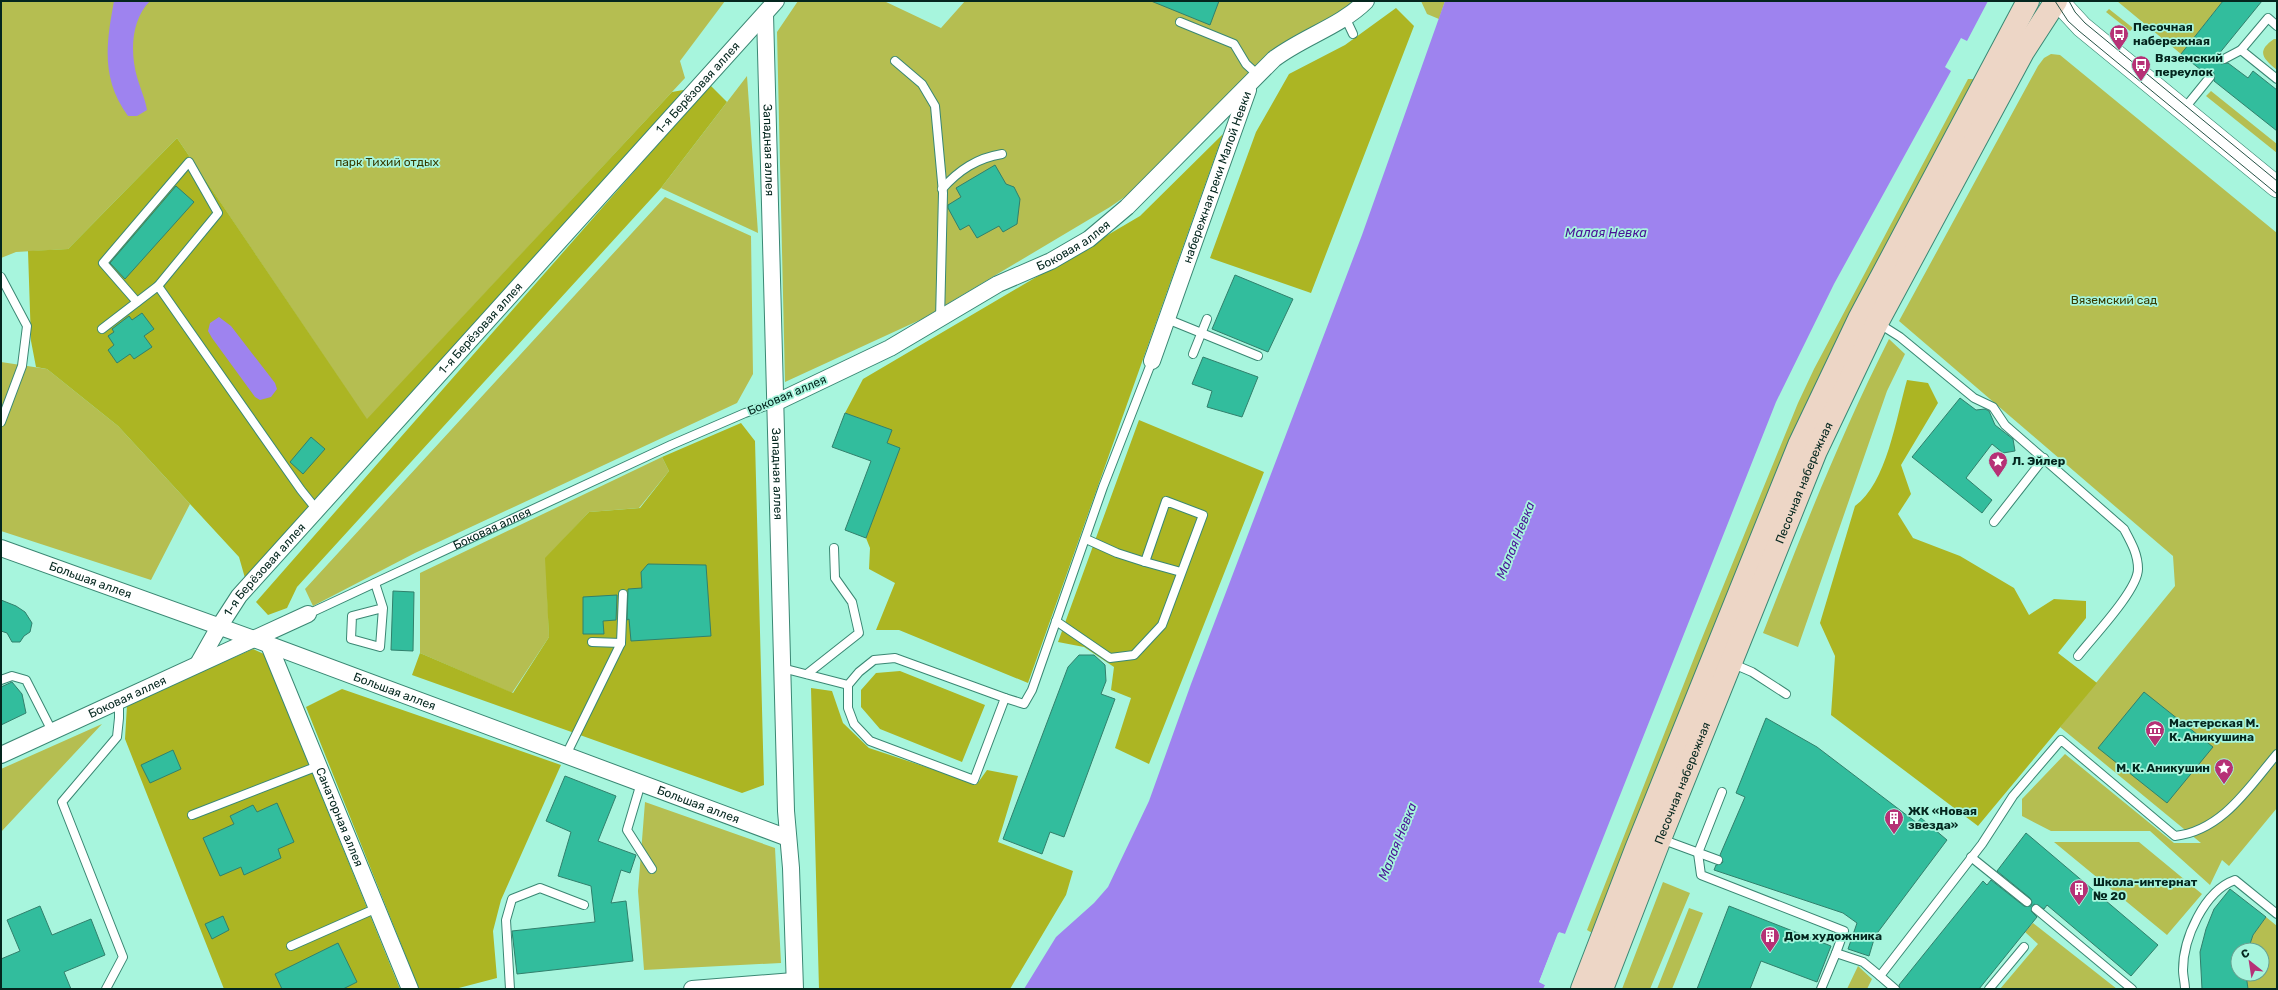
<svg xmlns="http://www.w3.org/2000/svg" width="2278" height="990" font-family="Rubik,sans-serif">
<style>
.green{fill:#b5be51}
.forest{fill:#acb523}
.water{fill:#9e83ef}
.pier{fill:#a7f5dd}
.building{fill:#32bd9d;stroke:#31806c}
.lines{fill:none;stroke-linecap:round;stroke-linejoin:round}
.service-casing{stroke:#3a8773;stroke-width:10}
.minor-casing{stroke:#3a8773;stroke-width:18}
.tertiary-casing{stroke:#3a8773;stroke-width:22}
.secondary-casing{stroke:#3a8773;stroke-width:24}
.service{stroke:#fff;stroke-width:8}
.minor{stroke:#fff;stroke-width:16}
.tertiary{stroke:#fff;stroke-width:21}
.secondary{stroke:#edd6c6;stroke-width:22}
.tram{stroke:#275347;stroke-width:1}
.labels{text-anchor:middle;stroke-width:3.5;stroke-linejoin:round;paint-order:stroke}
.poi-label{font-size:12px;font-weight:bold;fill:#04261e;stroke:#a7f5dd;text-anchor:start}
.street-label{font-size:12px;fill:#04261e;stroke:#a7f5dd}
.park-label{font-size:12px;fill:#383b01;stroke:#a7f5dd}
.water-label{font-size:13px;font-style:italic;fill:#491295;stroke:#a7f5dd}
</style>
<rect width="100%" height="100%" fill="#a7f5dd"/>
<path class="green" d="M1,1H725L680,61L685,78L367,420L177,138L68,249L16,252L1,258Z
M798,1H884L941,28L965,1H1357L1319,25L1142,185L1110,207L922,319L785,382L777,32Z
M1421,1H1445L1439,19L1427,14Z
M2117,1H2223L2181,54Z
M2109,9L2133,28L2130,31L2106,12Z
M2274,39H2277V70C2264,59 2255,52 2274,39Z
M2051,54L2060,55L2277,233V808L2229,866L2222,860L2210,885L2150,831H2051L2022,816V799L2065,754L2174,843H2201L2060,727L2175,586L2173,556L1899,321L2038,66L2044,58Z
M747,76L758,233L661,188Z
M1968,79H1975L1805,406L1594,934L1587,930L1700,643L1798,403L1814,369Z
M2211,91L2277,144V153L2206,96Z
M665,197L751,236L753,374L737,403L415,553L313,606L305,589Z
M1889,339L1905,354L1887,391L1798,647L1763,633C1802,533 1841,434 1889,339Z
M1,362L47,369L118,426L190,504L151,580L1,531Z
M662,457L669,471L639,508L589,512L546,558L549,637L512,693L420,653V573Z
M102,724L1,832V769Z
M645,802L775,848L781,963L644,970L638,891Z
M2054,842H2139L2202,894L2167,935Z
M1663,882L1690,893L1650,989H1622Z
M1689,908L1703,913L1672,989H1657Z
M2266,917L2277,926V989H2248L2246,974H2262V950H2248L2253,935Z
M2033,923L2117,989H2000L2038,944L2025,932Z
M1858,966L1872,979L1867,989H1847Z"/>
<path class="forest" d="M1396,8L1414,26L1311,293L1210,258L1256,132L1289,74L1345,45Z
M710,85L727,102L661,188L297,587L287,608L268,615L256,602Z
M689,89L245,578L239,557L118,426L47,369L36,367L31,341L28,251L68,249L177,138L367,419L672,92Z
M1223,134L1028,683L899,630H876L895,583L869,569L870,548L866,538L899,448L887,443L891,430L845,413L863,379L1140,216Z
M1907,380L1928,383L1938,403L1901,465L1911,494L1898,514L1913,538L1960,556L2014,588L2029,615L2054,599L2086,601V618L2058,653L2097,683L1978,826L1831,715L1835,656L1820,623L1855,506C1887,483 1896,418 1907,380Z
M1139,420L1264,472L1149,764L1115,748L1131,698L1111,690L1114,667L1084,647L1058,642Z
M741,423L755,441L764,785L742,793L412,675L420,653L513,693L549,637L545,558L589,512L640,508L669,471L662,457Z
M253,649L264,654L400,989H224L125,739L127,705Z
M900,671L985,705L962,762L880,729L861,707V690L876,673Z
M811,688L832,691L843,723L869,748L977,784L987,770L1018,776L998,842L1073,871L1066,895L1010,989H819Z
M342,689L561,765L501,900L493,931L497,978L455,989H419L306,707Z"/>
<path class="water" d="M114,1H150C131,20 130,52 137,77C140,88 145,98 147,110L137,116H128C101,79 106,44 114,1Z
M1445,1H1988L1967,41L1961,38L1945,67L1951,71L1834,284L1776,402L1565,934L1558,933L1539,982L1545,985L1543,989H1024L1056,937L1094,903L1108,887L1149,801L1191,684L1362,235Z
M219,317L231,326L275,383L277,389L271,397L260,400L255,397L212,338L208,331L210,323Z"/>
<path class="pier" d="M1559,932L1565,934L1564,936L1560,935L1541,981L1545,983V985L1539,982Z"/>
<path class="building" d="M1151,1H1219L1210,25Z
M2223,1H2262L2218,55L2219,59L2221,64L2228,63L2248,78L2253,71L2277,90V131L2214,81V73L2210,72L2206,74L2181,54Z
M995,165L1006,184L1014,187L1020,199L1017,224L1003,232L999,226L977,238L969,225L960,230L948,208V205L961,197L956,188Z
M176,186L194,202L125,279L110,263Z
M1235,275L1293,299L1268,352L1212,329Z
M142,313L154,329L144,336L152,347L134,359L130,354L117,363L108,350L114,345L108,336L114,332L112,329L129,316L132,320Z
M1203,357L1258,377L1242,417L1207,407L1212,391L1192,384Z
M1960,398L1976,410L1985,409L1989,411L1995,425L2013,439L2015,451L2003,453L1992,444L1966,478L1992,500L1982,513L1912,457Z
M845,413L892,430L887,443L900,448L866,538L845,530L871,461L832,447Z
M311,437L325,449L303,474L290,462Z
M648,564L706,565L711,636L631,641L629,619L627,620L628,589L642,588L641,572Z
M393,591L414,592L413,651L391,650Z
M617,595L616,620L603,621L604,634H583V597Z
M1,600L16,606L25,612L32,623L30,632L24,636L20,642H12L7,633L1,631Z
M1079,655H1094L1105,665L1106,681L1101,694L1115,699L1064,837L1050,832L1042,854L1003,839L1068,667Z
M12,682L22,694L26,713L1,725V687Z
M2144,692L2213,747L2167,803L2098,748Z
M1766,718L1817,747L1917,823L1921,818L1947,840L1875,936L1869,956L1848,949L1857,923L1843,913L1714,870L1716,865L1721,864L1723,862L1720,855L1745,797L1736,793Z
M173,750L181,769L150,783L141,765Z
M565,776L616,796L598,841L636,855L630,873L621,870L611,903L626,901L633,961L517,974L512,931L595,922L591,886L558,876L571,832L546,821Z
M277,803L294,842L278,849L281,858L244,875L241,867L220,876L203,838L234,824L230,816L253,805L257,812Z
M2026,833L2158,945L2131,976L2047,905L2044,909L2034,904L2031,911L2037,917L1979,989H1900L1899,985L1983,881L1987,885L1991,880L2024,906H2031L2032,902L2030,898L1997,871Z
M2230,889L2266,917L2253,935L2248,950H2238V974H2246L2248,989H2202L2200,952L2206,929L2214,909Z
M40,906L52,935L91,919L105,955L64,972L71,989H1V959L20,951L7,920Z
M1729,906L1831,946L1817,982L1761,961L1750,989H1697Z
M223,916L229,930L212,939L205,924Z
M338,943L357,982L343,989H282L275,974Z"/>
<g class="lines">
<defs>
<g id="service">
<path d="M1345,17L1353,34"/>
<path d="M1180,22L1234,44L1246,64L1259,76"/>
<path d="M2277,26L2268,18L2241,50L2277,79"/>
<path d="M2224,59L2241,50"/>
<path d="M895,61L922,84L935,106L943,193L940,320"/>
<path d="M2184,109L2210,77"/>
<path d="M942,189C959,170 977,158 1002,154"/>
<path d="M1,277L27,326L22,366L1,422"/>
<path d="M137,302L103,263L189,162L218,213L158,286"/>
<path d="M1167,319L1258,356"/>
<path d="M1878,323L1900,337L1974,398L1993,407L2005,425L2124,529C2131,542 2138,554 2138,569C2138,590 2092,638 2078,656"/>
<path d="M102,329L158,286L301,490L317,510"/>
<path d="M1193,354L1207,319"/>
<path d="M1994,522L2044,458"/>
<path d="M1145,562L1181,572"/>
<path d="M375,583L383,608L380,647L351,639L352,616L383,608"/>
<path id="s1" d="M308,614L671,445L745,413L775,403"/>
<path d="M1056,621L1110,658L1134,655L1162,625L1203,515L1166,501L1145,562L1117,553L1086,539"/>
<path d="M592,642L621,643"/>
<path d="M1731,663L1752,672L1786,694"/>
<path d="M782,668L848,685L859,672L874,660L895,658L1005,698L974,780L870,741L854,724L848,708V685"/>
<path d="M807,674L859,633L852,602L835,578L834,548"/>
<path d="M1,680L12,676L26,680L52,731"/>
<path d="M1005,698L1024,704L1032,690L1103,487L1152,361"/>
<path d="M566,755L621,643L623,594"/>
<path d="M641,783L627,830L652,869"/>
<path d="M1722,792L1698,853L1701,875L1844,931L1836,953"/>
<path d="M192,815L318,766"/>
<path d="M1661,839L1718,860"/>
<path d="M1971,857L2027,902"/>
<path d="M2036,909L2132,989"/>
<path d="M291,946L377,908"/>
<path d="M1880,976L1895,989"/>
<path d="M106,989L123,957L62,802L117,737L119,718V700"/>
<path d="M510,989L506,920L512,899L540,888L584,905"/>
<path d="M1821,989L1836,953L1863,962L1880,976L1982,844L2013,796L2061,740L2175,836C2222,831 2249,787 2277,754"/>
<path d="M1989,989L2024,947"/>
<path d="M2185,989C2185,983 2183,976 2183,970C2183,939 2204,891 2235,880L2277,914"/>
</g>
<g id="minor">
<path id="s2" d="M765,14L786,811L791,868L795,989"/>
<path id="s3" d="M1152,361L1248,90"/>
<path id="s4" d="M775,403L890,348L998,284L1051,261L1089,239L1127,207L1274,59C1303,37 1341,26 1366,1"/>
<path id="s5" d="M1,548L254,639L788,838"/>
<path id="s6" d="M269,645L410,989"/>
<path id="s7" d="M198,664L219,627L239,596L776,1"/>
<path id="s8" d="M1,755L308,614"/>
<path d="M692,989L794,981"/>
</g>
<path id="tertiary" d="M2058,1L2082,27L2277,187"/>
<g id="secondary">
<path d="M1582,989L1636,849L1799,445L1859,319L2028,1"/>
<path id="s9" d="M1602,989L1660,839L1816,451L1877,323L2023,52L2056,1"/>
</g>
</defs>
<use href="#service" class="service-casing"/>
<use href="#minor" class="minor-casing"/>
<use href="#tertiary" class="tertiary-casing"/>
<use href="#secondary" class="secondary-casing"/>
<use href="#service" class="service"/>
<use href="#minor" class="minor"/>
<use href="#tertiary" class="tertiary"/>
<use href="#secondary" class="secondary"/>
<path class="tram" d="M2055,1L2068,21L2079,31L2277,194
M2069,1L2075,12L2085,23L2277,181"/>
</g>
<defs>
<symbol id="bus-pin" viewBox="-11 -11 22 30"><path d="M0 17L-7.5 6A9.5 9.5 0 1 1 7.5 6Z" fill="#b63176" stroke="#a7f5dd"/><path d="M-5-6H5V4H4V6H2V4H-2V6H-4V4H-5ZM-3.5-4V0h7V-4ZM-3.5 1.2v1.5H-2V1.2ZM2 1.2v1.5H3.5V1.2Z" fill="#fff"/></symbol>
<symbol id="sight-pin" viewBox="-11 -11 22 30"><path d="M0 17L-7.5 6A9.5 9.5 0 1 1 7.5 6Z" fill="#b63176" stroke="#a7f5dd"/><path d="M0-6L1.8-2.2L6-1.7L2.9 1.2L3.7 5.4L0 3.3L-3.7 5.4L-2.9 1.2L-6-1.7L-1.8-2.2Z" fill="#fff"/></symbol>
<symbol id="museum-pin" viewBox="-11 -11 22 30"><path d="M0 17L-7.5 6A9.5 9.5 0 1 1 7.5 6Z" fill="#b63176" stroke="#a7f5dd"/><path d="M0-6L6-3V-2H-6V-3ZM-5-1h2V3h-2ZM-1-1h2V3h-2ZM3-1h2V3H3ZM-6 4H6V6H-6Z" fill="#fff"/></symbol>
<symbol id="building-pin" viewBox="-11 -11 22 30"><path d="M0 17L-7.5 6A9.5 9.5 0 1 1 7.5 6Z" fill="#b63176" stroke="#a7f5dd"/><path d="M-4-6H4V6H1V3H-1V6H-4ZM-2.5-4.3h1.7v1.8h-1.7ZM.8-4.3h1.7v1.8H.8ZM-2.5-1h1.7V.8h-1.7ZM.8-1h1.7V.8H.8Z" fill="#fff"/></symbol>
</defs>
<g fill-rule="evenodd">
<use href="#bus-pin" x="2108" y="23" width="22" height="30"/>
<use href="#bus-pin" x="2130" y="54" width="22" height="30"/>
<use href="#sight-pin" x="1987" y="450" width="22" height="30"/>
<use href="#museum-pin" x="2144" y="719" width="22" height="30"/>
<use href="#sight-pin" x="2213" y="757" width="22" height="30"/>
<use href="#building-pin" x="1883" y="807" width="22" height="30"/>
<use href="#building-pin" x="2068" y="878" width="22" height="30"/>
<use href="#building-pin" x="1759" y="925" width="22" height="30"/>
</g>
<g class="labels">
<g class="poi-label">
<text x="2133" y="31">Песочная<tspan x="2133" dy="14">набережная</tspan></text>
<text x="2155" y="62">Вяземский<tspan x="2155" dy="14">переулок</tspan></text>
<text x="2012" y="465">Л. Эйлер</text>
<text x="2169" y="727">Мастерская М.<tspan x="2169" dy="14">К. Аникушина</tspan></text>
<text x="2210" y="772" text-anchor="end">М. К. Аникушин</text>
<text x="1908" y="815">ЖК «Новая<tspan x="1908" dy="14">звезда»</tspan></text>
<text x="2093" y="886">Школа-интернат<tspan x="2093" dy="14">№ 20</tspan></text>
<text x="1784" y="940">Дом художника</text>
</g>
<g class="street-label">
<text dy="4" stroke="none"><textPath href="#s7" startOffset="764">1-я Берёзовая аллея</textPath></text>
<text dy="4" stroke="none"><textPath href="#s2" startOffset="136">Западная аллея</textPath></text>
<text dy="4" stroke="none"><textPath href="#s3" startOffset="195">набережная реки Малой Невки</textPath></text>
<text dy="4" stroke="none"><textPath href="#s4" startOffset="338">Боковая аллея</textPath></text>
<text dy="4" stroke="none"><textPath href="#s7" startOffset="440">1-я Берёзовая аллея</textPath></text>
<text transform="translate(787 395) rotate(-23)" y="4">Боковая аллея</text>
<text dy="4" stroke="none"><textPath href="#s2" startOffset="460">Западная аллея</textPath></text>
<text dy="4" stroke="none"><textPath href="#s9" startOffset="545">Песочная набережная</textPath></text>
<text dy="4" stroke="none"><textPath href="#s1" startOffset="203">Боковая аллея</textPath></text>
<text dy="4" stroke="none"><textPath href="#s7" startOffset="116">1-я Берёзовая аллея</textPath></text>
<text dy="4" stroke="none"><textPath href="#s5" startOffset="95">Большая аллея</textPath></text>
<text dy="4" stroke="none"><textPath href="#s5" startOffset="419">Большая аллея</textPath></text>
<text dy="4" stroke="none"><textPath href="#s8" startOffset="139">Боковая аллея</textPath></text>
<text dy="4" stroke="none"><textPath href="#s9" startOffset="221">Песочная набережная</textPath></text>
<text dy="4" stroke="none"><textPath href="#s5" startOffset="743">Большая аллея</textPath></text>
<text dy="4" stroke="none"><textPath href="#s6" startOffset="186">Санаторная аллея</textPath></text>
</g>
<g class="park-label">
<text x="387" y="166">парк Тихий отдых</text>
<text x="2114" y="304">Вяземский сад</text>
</g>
<g class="water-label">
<text x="1606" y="237">Малая Невка</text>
<text transform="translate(1515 540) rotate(-68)" y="5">Малая Невка</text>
<text transform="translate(1397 841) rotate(-68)" y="5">Малая Невка</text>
</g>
</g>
<rect width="2278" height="990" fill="none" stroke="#04261e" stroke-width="4"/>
<g transform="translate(2250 962) rotate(330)"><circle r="19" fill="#a7f5dd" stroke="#66a291"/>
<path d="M0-3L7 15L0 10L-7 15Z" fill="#b63176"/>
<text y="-6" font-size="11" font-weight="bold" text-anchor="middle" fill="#04261e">С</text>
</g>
</svg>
